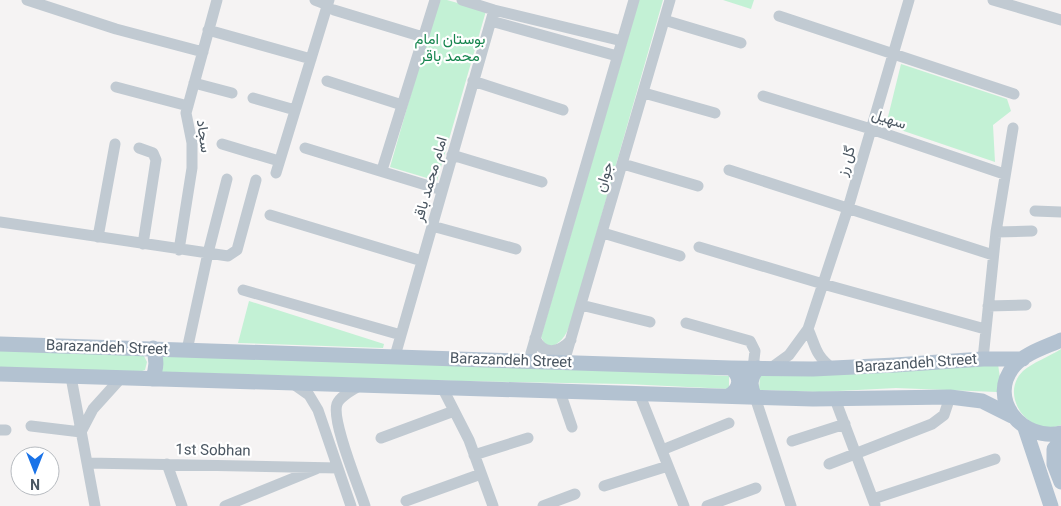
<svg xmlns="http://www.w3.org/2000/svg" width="1061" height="506" font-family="Roboto,Vazirmatn,sans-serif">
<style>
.green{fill:#c3f1d5}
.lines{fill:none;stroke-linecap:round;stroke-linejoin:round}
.minor{stroke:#c1cad2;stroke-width:11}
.major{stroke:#b3c2d1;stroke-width:15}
.labels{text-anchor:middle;stroke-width:4.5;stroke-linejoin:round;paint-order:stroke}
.park-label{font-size:15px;fill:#17864f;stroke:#fff}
.street-label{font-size:15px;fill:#4a5661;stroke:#fff}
</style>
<rect width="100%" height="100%" fill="#f5f3f3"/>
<path class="green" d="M438,0H447L486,11L437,181L390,167Z
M639,0H663L572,319C567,333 564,341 551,347L545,344L541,337Z
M723,0H754L751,9Z
M901,64L1007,99L1011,111L993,125L995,162L886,125Z
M249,301L384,344L383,348L238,343Z
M0,349L135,354L144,356L147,362L145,370L139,372L0,370Z
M1061,349V425C1029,438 998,395 1023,371C1032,363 1050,356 1061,349Z
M160,354L577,368L729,376V389L626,384L459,381L162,372Z
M998,364L1000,378L997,392L896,388L819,392L759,390L760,375Z"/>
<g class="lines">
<path class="minor" d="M27,0L116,29L203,52
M315,0L328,5
M462,0L494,10L622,41
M993,0L1061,20
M334,10L423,37
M779,16L1014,94
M664,20L741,43
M491,21L617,56
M208,30L311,59
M327,81L402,105
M473,81L563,110
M194,83L232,93
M116,87L188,106
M644,93L715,113
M763,96L871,129L1004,174
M253,98L295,110
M222,144L279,161
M139,148L153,153L156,160L143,244
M305,148L442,190
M452,155L542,182
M623,164L698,186
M382,170L435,0
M729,170L993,255
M276,173L329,0
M1035,211L1061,212
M270,215L422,261
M0,222L228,256L237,250L256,180
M432,226L516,249
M996,232L1032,231
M603,233L680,256
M98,237L115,144
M699,247L823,284L985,329
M179,250L192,168V143L186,113L217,0
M243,290L401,335
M581,305L650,322
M988,306L1026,305
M686,323L750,341L755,351L753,368
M808,329C816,347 815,355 832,368
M535,338C543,356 559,353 571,340
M187,350L208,253L227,179
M395,356L494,10
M983,359L996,232L1013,128
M529,360L634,0
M564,362L670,0
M771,368L789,355L808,329L848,208L909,0
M71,377L95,506
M292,383L309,395L318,410L351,506
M361,385C354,389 340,396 337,404C331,421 359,487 365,506
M442,387L469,440L493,506
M560,392L572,427
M639,393L684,506
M755,397L791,506
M835,399L875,505
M31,426L81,432
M0,430H6
M81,432L93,409L121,378
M381,438L454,411
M792,441L845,424
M662,450L729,423
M474,455L528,438
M87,463L338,468
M167,464L182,506
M829,464L932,424L944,415L950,397
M604,486L668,466
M873,499L995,459
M406,501L481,474
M225,506L316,469
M543,506L575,494
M707,506L756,488"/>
<path class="major" d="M1061,340C1046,347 1025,353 1014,366C986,399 1023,442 1061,433
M0,344L731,368L813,369L895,365L983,359H1023
M0,374L813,399L950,397L982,401L1012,416
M152,379C157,368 157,360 153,348
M729,396C741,388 742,377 731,368
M755,397C749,386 750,377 758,368
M1025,428L1051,506
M1061,441L1054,449V464L1061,482"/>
</g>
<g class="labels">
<g class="park-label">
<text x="450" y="44">بوستان امام<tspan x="450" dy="17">محمد باقر</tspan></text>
</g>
<g class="street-label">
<text transform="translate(889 119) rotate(18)" y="5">سهیل</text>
<text transform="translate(204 136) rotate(82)" y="5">سجاد</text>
<text transform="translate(846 161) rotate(-73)" y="5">گل رز</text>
<text transform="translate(604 177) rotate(-73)" y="5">جوان</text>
<text transform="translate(430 179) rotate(-74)" y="5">امام محمد باقر</text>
<text transform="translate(107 347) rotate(2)" y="5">Barazandeh Street</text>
<text transform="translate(511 360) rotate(2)" y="5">Barazandeh Street</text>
<text transform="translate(916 363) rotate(-4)" y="5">Barazandeh Street</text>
<text transform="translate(213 450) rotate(1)" y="5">1st Sobhan</text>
</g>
</g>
<g transform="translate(35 471) rotate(180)"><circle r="24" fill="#ffffff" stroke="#b7bbc0"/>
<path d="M0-4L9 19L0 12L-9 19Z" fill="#1a73e8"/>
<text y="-8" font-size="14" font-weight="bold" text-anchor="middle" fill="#4a5661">N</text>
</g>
</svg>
